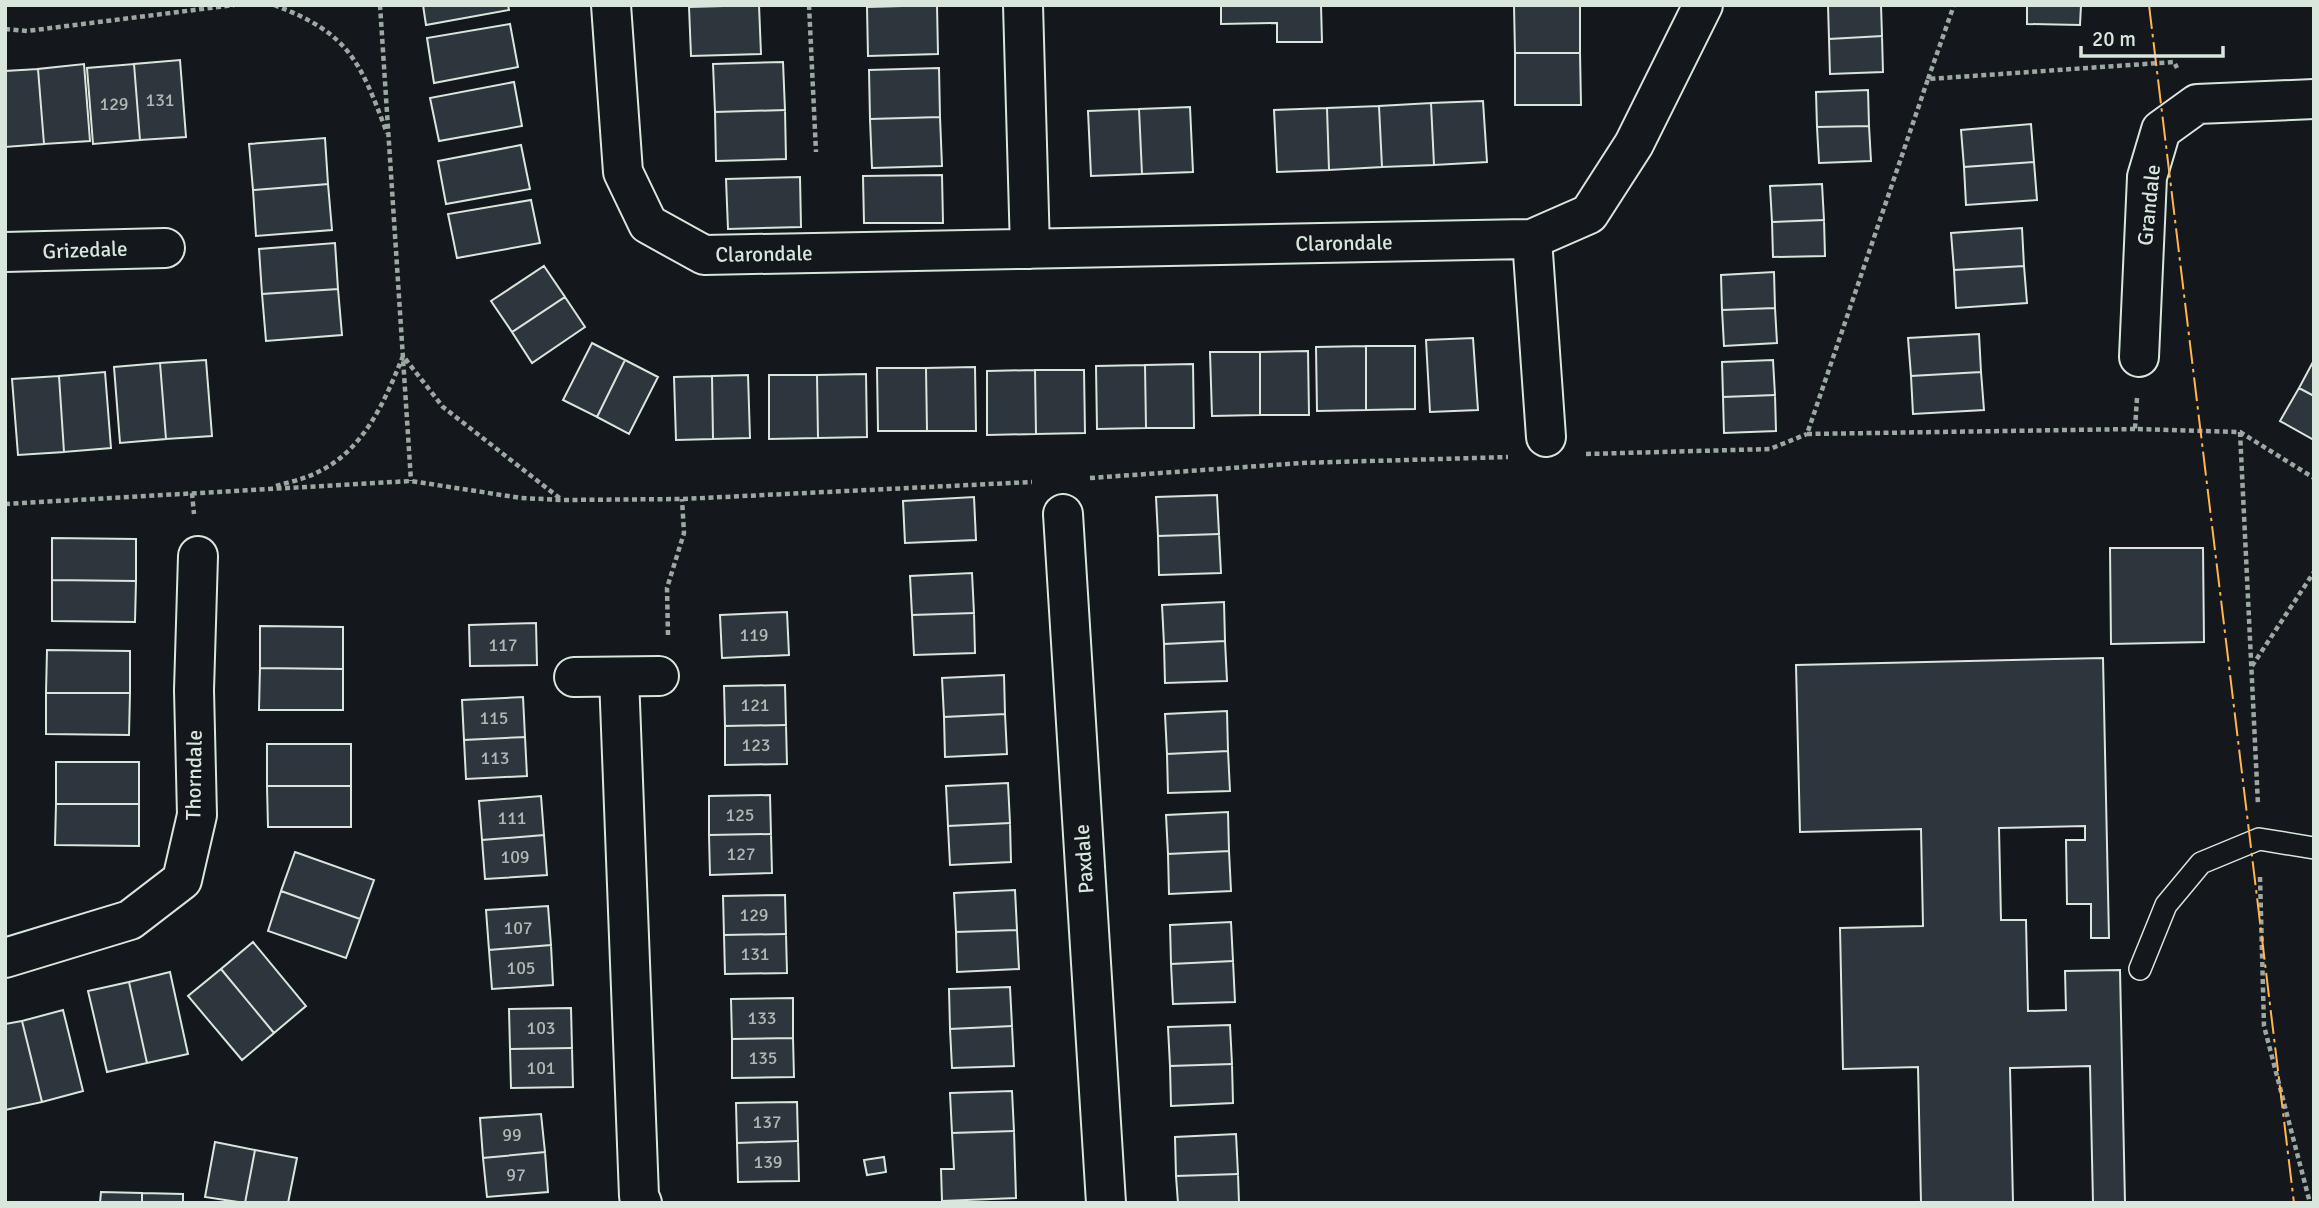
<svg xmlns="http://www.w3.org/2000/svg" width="2319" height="1208" font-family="Signika,sans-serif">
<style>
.building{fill:#2c363c;stroke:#d8e6dc;stroke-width:2}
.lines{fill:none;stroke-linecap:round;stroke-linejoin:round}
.lane-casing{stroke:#d8e6dc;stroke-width:24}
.street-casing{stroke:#d8e6dc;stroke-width:42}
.path{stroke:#9da8a2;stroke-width:4.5;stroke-dasharray:5 3.5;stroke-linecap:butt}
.lane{stroke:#14181c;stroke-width:21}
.street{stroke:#14181c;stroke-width:38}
.power{stroke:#ffb74d;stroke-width:2;stroke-dasharray:24 5 3.5 5;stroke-linecap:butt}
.labels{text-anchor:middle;stroke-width:5;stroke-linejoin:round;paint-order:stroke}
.number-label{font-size:18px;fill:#adbab4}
.street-label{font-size:21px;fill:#d8e6dc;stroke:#14181c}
</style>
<rect width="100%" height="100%" fill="#14181c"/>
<path class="building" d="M423,5H508L509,10L426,25Z
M759,5L761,54L691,56L689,7Z
M937,5L938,54L868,56L867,7Z
M1221,5H1321L1322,42H1277V23L1221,24Z
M1514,5H1580V53H1515Z
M1828,5H1881L1882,36L1829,39Z
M2027,5H2081L2080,25L2027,24Z
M510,24L518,67L434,83L427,38Z
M1882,36L1883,72L1830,74L1829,39Z
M1515,53H1580L1581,105H1515Z
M180,60L186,137L140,140L134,64Z
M783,62L785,110L715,112L713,64Z
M84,64L90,141L44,144L38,69Z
M134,64L140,140L93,144L87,68Z
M939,68L940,117L870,119L869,70Z
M38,69L44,144L5,147V71Z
M514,82L522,126L439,141L430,98Z
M1868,90L1869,126L1817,127L1816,92Z
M1483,101L1487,162L1434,165L1431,103Z
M1431,103L1434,165L1382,167L1379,106Z
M1379,106L1382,167L1329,170L1327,108Z
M1190,107L1193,172L1142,174L1139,109Z
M1327,108L1329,170L1277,172L1274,110Z
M1139,109L1142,174L1091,176L1088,111Z
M785,110L786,159L716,161L715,112Z
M940,117L942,166L872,168L870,119Z
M2031,124L2034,162L1964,167L1961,130Z
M1869,126L1871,161L1819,163L1817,127Z
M325,138L328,184L253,190L249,144Z
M521,145L530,189L446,204L438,161Z
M2034,162L2037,200L1966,205L1964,167Z
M942,175L943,223H864L863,176Z
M800,177L801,227L728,229L726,179Z
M328,184L332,230L256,236L253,190Z
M1822,184L1824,220L1772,222L1770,186Z
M531,200L540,243L457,258L448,214Z
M1824,220L1825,256L1773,257L1772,222Z
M2022,228L2024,266L1954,270L1951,233Z
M335,243L338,289L262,294L259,249Z
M544,266L565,297L512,332L491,301Z
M2024,266L2027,303L1956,308L1954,270Z
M1774,272L1775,308L1722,310L1721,275Z
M338,289L342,335L266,341L262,294Z
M565,297L585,327L532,363L512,332Z
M1775,308L1777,343L1724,346L1722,310Z
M1979,334L1981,372L1911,376L1908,338Z
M1473,338L1478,410L1430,412L1426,340Z
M592,343L625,360L597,417L563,400Z
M1366,346V410L1317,411L1316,347Z
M1366,346H1415V409L1366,410Z
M1308,351L1309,415H1260V352Z
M1210,352H1260V415L1212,416Z
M206,360L212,436L166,439L160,363Z
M625,360L658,377L629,434L597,417Z
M1773,360L1775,395L1723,397L1722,362Z
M2314,360V396L2299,388Z
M160,363L166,439L120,443L114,367Z
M1193,364L1194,428H1146L1145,365Z
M1145,365L1146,428L1097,429L1096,366Z
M975,367L976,431H927L926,368Z
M877,368H926L927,431H878Z
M1035,370L1036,434L987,435V371Z
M1035,370H1084L1085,433L1036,434Z
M105,372L111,448L64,452L59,376Z
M1981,372L1984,410L1913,414L1911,376Z
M866,374L867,437L818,438L817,375Z
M748,375L750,438L713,439L712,376Z
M769,375H817L818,438L769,439Z
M59,376L64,452L18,455L12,379Z
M712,376L713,439L676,440L674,377Z
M2299,388L2314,396V440L2280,421Z
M1775,395L1776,431L1724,433L1723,397Z
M1217,495L1219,534L1158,536L1156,497Z
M974,497L976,540L905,543L903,501Z
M1219,534L1221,573L1159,575L1158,536Z
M52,538L136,539V581L52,580Z
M2110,548H2203L2204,642L2111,644Z
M972,573L974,613L912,615L910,576Z
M52,580L136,581L135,622L52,621Z
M1224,602L1225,641L1164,644L1162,605Z
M787,612L789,655L722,658L720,615Z
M974,613L975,653L914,655L912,615Z
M536,623L537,665L470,666L469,625Z
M260,626L343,627V669L260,668Z
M1225,641L1227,681L1165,683L1164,644Z
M47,650L130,651V693H46Z
M2103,658L2109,938H2091V904H2067L2066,840H2085V826L1999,828L2001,920H2026L2028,1011L2066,1010L2065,971L2120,970L2125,1203H2093L2090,1066L2010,1068L2013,1203H1921L1918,1067L1843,1069L1840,928L1923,926L1921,829L1800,832L1796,665Z
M260,668L343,669V710H259Z
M1004,675L1005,714L944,717L942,678Z
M785,685L786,725L725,726L724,686Z
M46,693H130L129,735L46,734Z
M523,697L525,737L464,740L462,700Z
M1227,711L1228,751L1167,754L1165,714Z
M1005,714L1007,754L945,757L944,717Z
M786,725L787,764L725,765V726Z
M525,737L527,776L466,779L464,740Z
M267,744H351V786H267Z
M1228,751L1230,791L1168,793L1167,754Z
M56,762H139V804H56Z
M1008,783L1010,823L948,826L946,786Z
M267,786H351V827H268Z
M770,795L771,834L709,835V796Z
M541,796L544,835L482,840L479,801Z
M56,804H139V846L55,845Z
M1228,812L1229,851L1168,854L1166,815Z
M1010,823L1011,862L950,865L948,826Z
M771,834L772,873L710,875L709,835Z
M544,835L547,875L485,879L482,840Z
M1229,851L1231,891L1169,894L1168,854Z
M295,852L374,880L360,919L281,891Z
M1015,890L1017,930L956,932L954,893Z
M281,891L360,919L346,958L268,931Z
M785,895L786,934L724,935L723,896Z
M548,906L551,945L489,950L486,910Z
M1231,922L1233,961L1171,964L1170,925Z
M1017,930L1019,969L957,972L956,932Z
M786,934L787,973L725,974L724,935Z
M253,942L306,1006L274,1033L221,969Z
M551,945L553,985L492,989L489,950Z
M1233,961L1235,1002L1173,1004L1171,964Z
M221,969L274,1033L242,1060L188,996Z
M170,972L188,1054L147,1063L129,982Z
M129,982L147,1063L107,1072L88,991Z
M1010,987L1012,1026L950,1029L949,989Z
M793,998V1038L732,1039L731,999Z
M571,1008L572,1048L510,1049L509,1009Z
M63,1010L83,1091L42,1102L22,1021Z
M22,1021L42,1102L5,1110V1024Z
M1230,1025L1232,1064L1170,1066L1168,1027Z
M1012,1026L1014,1066L952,1068L950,1029Z
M793,1038L794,1077L732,1078V1039Z
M572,1048L573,1087L511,1088L510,1049Z
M1232,1064L1233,1103L1171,1106L1170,1066Z
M1012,1091L1014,1131L952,1133L950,1093Z
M797,1102L798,1141L737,1143L736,1103Z
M541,1114L545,1152L483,1158L480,1118Z
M1014,1131L1016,1198L942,1201L941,1169H954L952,1133Z
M1236,1134L1238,1174L1176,1176L1175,1137Z
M798,1141L799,1181L738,1182L737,1143Z
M215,1142L255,1150L245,1203L205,1197Z
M255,1150L297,1158L288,1203H245Z
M545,1152L548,1192L487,1197L483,1158Z
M884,1157L886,1172L867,1175L864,1160Z
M1238,1174L1239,1203H1178L1176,1176Z
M101,1192L142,1193V1203H100Z
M142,1193L183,1194V1203H142Z"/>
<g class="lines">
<defs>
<path id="lane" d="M2140,969L2166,905L2201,863L2259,839L2314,848"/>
<path id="street" d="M611,5L623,172L648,224L704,255L1532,239L1589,214L1634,144L1703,5
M1023,5L1030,249
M1532,239L1546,437
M5,252L165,248
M2139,357L2147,177L2161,130L2197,104L2314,99
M1063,514L1106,1203
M574,677L659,676
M619,677L639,1196L642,1203
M5,958L130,920L182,880L197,815L194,690L198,556"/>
</defs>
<use href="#lane" class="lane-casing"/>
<use href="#street" class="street-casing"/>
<path class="path" d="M274,5C349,33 360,61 387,133
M380,5L411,481
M809,5L816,152
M5,29L27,31L234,5
M1928,79L1954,5
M2137,398L2135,429L2240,432L2314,478
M2135,429L1807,434L1928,79L2174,62L2177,68
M2240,432L2258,805
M1586,454L1770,449L1807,434
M1090,478L1302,463L1508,457
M276,486C289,482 305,479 318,472C364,450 385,401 403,356L443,407L562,500
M192,493L194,514
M5,504L411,481L521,498L563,500L682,499L1032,482
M668,635L667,588L684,533L682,499
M2252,666L2314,572
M2260,877L2264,1026L2310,1203"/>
<use href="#lane" class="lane"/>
<use href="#street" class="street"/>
<path class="power" d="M2149,5L2294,1203"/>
</g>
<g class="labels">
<g class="number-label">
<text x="160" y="106">131</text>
<text x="114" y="110">129</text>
<text x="754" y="641">119</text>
<text x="503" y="651">117</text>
<text x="755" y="711">121</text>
<text x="494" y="724">115</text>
<text x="756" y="751">123</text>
<text x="495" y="764">113</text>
<text x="740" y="821">125</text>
<text x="512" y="824">111</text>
<text x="741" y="860">127</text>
<text x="515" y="863">109</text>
<text x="754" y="921">129</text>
<text x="518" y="934">107</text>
<text x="755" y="960">131</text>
<text x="521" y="974">105</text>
<text x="762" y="1024">133</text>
<text x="541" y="1034">103</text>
<text x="763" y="1064">135</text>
<text x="541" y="1074">101</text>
<text x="767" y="1128">137</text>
<text x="512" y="1141">99</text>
<text x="768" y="1168">139</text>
<text x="516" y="1181">97</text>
</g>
<g class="street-label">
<text transform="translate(2149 205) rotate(-84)" y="7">Grandale</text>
<text transform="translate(1344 243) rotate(-1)" y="7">Clarondale</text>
<text transform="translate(85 250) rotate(-2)" y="7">Grizedale</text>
<text transform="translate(764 254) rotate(-1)" y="7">Clarondale</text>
<text transform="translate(194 775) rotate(-89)" y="7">Thorndale</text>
<text transform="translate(1084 859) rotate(-94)" y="7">Paxdale</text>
</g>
</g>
<rect width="2319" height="1208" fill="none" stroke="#d8e6dc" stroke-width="14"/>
<path d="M2081 46v10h142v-10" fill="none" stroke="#d8e6dc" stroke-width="3.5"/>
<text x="2092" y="46" font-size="21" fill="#d8e6dc" stroke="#14181c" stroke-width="5" paint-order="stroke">20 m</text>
</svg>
